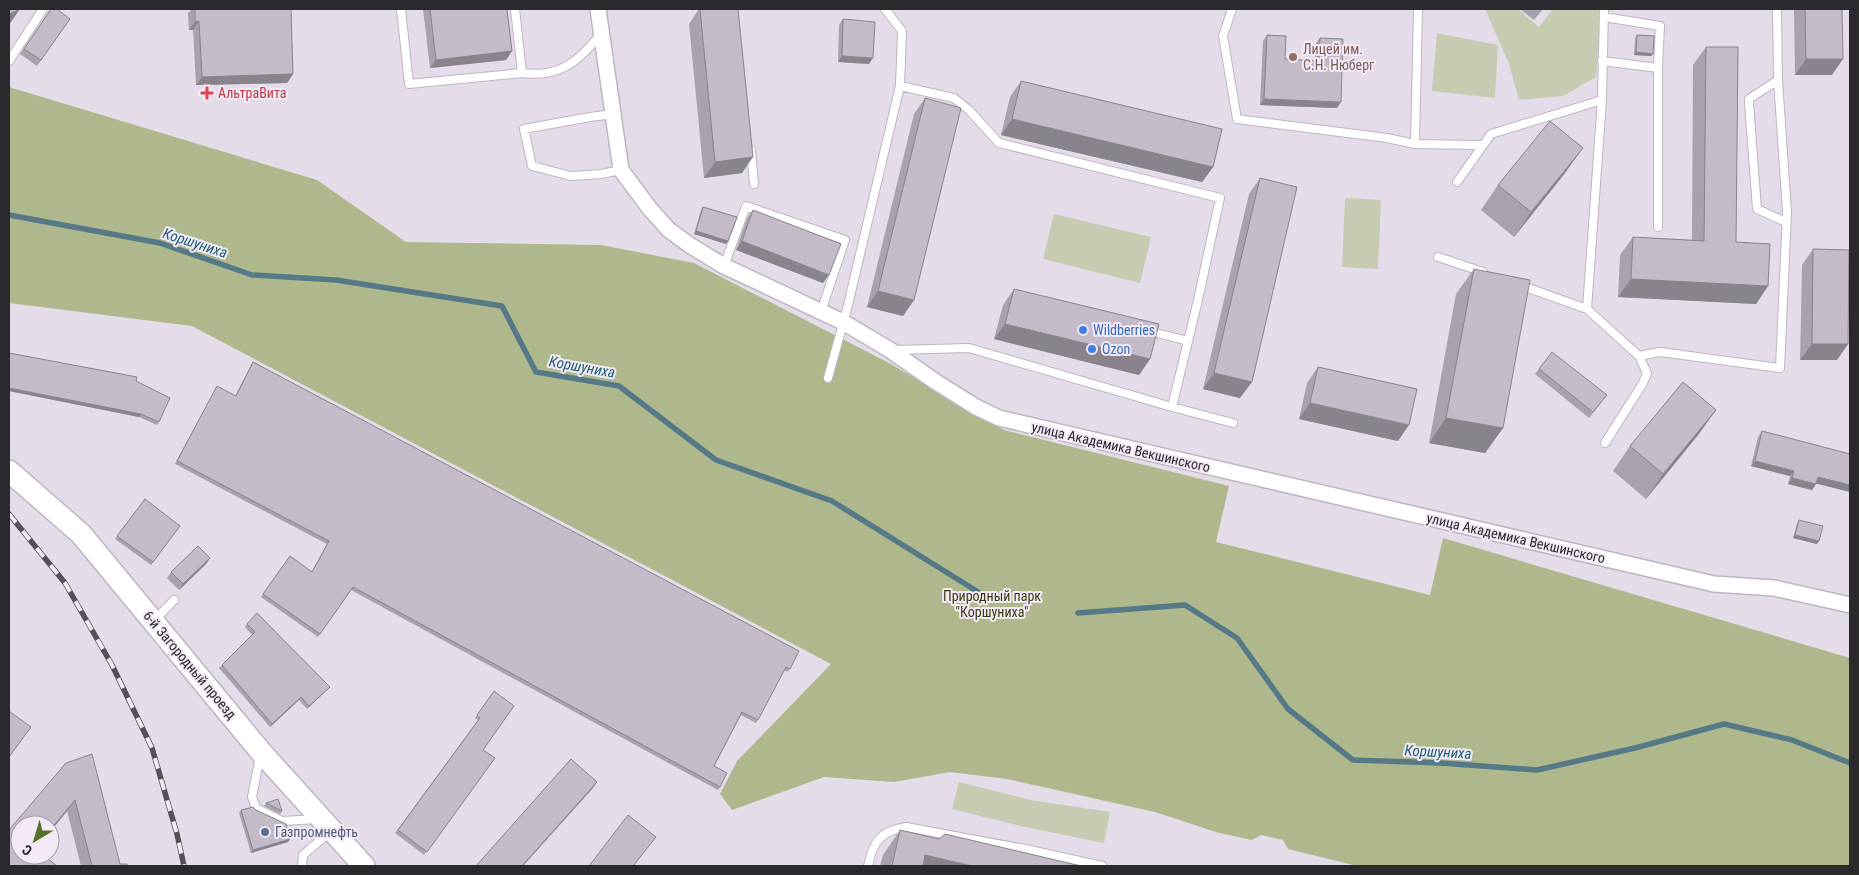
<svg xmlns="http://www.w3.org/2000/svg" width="1859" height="875" font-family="'Roboto Condensed',sans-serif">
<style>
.green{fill:#c6ccb1}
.forest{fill:#aeb88c}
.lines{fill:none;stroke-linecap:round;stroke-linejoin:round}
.stream{stroke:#557986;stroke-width:5.5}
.lane-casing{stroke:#beb5c2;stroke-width:10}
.street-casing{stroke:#beb5c2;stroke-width:18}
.secondary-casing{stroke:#beb5c2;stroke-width:24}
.lane{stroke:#fff;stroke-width:8}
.street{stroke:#fff;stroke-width:15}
.secondary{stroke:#fff;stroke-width:21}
.rail-casing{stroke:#545056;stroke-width:5.5}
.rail{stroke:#f3e9f7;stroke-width:4;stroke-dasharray:11;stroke-linecap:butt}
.wall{fill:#a9a1ac}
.shaded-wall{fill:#89838c}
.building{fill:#c4bbc8;stroke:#89838c}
.education-dot{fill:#8d6e63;stroke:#f3e9f7;stroke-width:2}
.health-dot{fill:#e0444e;stroke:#f3e9f7;stroke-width:2}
.shop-dot{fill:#3f7fe0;stroke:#f3e9f7;stroke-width:2}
.service-dot{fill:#5c6f8a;stroke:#f3e9f7;stroke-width:2}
.labels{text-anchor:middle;stroke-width:4;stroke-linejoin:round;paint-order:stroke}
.education-label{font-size:14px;fill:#785e54;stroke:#f3e9f7;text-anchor:start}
.health-label{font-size:14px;fill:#be3a42;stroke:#f3e9f7;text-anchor:start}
.shop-label{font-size:14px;fill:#366cbe;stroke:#f3e9f7;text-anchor:start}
.street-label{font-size:14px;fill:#2c292e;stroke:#f3e9f7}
.park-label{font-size:14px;fill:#373f0b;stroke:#f3e9f7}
.service-label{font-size:14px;fill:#4e5e75;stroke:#f3e9f7;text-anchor:start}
.water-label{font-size:15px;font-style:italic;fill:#1b6172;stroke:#f3e9f7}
</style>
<rect width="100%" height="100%" fill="#e5dcea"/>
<path class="green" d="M1485,9H1518L1539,27L1553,9H1601L1596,77L1563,96L1519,100L1509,64Z
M1437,33L1498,45L1495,98L1432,91Z
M1345,198L1381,200L1378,269L1342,267Z
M1054,214L1151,237L1140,283L1043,259Z
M959,782L1031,800L1110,812L1104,843L1025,827L952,809Z"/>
<path class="forest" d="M9,87L317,180L406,242L601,245L694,263L889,363L1004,430L1229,486L1216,542L1430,595L1443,538L1850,658V866H1357L1288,849L1283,840L1261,835L1252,840L1219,833L1155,812L1007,779L950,772L894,782L824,777L732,810L720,794L737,761L831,664L192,326L9,303Z"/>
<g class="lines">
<path class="stream" d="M9,215L160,243L252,275L336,280L502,306L536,372L619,386L716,460L832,501L991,600
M1078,613L1185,605L1237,638L1288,709L1353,760L1441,763L1537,770L1635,748L1724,724L1792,740L1850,763"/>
<defs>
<path id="lane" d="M401,9L409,84L522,73C559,78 578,62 600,35
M515,9L522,73
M885,9L902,31L900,86
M1232,9L1223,36L1237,119L1387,138L1415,144L1483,145
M1604,17L1660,26L1658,68
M9,61L43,9
M1602,61L1658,68V227
M1778,80L1749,99V103L1757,209L1786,222
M1602,100L1604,9
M613,114L590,117L524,129L532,166L571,176L601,174L621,170
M1415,144L1418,9
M751,150L754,184
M1457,182L1491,134L1602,100L1587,309L1639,356L1660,352L1780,368L1787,212L1778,80L1777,9
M1438,257L1483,272
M724,266L746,206L845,240L821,312
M1520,285L1587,309
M1149,331L1188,341
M894,350L969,348L1172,407L1233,423
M828,378L847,309L900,86L954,98L969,110L999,143L1220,198L1198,300L1172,407
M1605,443L1643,383L1647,373L1639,356
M155,620L174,600
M260,756L252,797L256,808L282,821L318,819
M302,866L303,855L331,831
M868,866C873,842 880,831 906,827L1025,849L1102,866"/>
<path id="street" d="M598,9L621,170L650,209L669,230L691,246L724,266L843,322L890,350L936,382L976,407L999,418L1714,584L1774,588L1850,605"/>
<path id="secondary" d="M9,471L81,534L261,752L364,866"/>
</defs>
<use href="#lane" class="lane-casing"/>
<use href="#street" class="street-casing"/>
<use href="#secondary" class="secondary-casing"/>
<use href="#lane" class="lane"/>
<use href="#street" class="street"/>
<use href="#secondary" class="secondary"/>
<defs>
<path id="rail" d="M9,514L65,583L112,665L152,748L177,834L184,866"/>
</defs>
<use href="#rail" class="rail-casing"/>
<use href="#rail" class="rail"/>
</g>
<path class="wall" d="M51,9L70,19L37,66L20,54Z
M192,9H291L293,74L287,83L196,85L193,30H189L188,13Z
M423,9H507L512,51L506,60L430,68Z
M699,9H738L742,173L704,178L689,24Z
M1520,9H1543L1534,20Z
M1794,9H1842L1832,75H1795Z
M843,19L869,64L838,62L839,25Z
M1267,35L1285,59L1315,61L1316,43L1320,38L1337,108L1260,105L1263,41Z
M1637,35L1653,54L1651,56L1634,55L1635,38Z
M1706,47L1736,242L1768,286L1756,304L1618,297L1620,255L1633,237L1692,240L1693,65Z
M1021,81L1213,167L1202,182L1001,135L1010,97Z
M925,98L914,300L903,316L867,307L914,114Z
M1565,173L1514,237L1481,210L1498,185Z
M1260,178L1240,398L1203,389L1249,194Z
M703,207L726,244L694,234L701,210Z
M753,210L823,283L736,250L747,218Z
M1813,249L1848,344L1837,360H1800L1802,265Z
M1474,269L1503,428L1485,453L1429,443L1456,294Z
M1014,289L1150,359L1139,375L994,339L1003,305Z
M253,362L790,669L787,672L784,670L756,723L741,715L714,766L720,787L718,790L351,590L318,637L261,597L290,556L312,572L327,544L175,464L217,386L235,396Z
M1318,367L1398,441L1299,419L1307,383Z
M1539,369L1607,395L1589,418L1535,374Z
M136,381L159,422L157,425L139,417L9,391Z
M1716,410L1698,435L1646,499L1613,471L1630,446Z
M1762,431L1850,492L1817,483L1812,490L1788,484L1790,476L1751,466L1758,437Z
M145,499L180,526L151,565L115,539Z
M1799,520L1817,544L1793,538L1797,523Z
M210,558L206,564L179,590L167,578L171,572Z
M247,624L330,687L327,690L307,709L299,700L270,727L219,668L252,635L245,627Z
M494,691L483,750L495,758L424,855L395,833L478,720L475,718Z
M66,763L120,864L127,866H81L67,811L50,832V825L9,866Z
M266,803L282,811L280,814L264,806Z
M241,810H256L290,839L288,842L251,853L239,813Z
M900,830L939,839L1081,866H880L883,855Z"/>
<path class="shaded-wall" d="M20,9L9,25V14Z
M199,21L193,30H189L195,22Z
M512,51L506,60L430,68L436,60Z
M1636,52L1653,54L1651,56L1634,55Z
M842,56L873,58L869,64L838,62Z
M1806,59H1843L1832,75H1795Z
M293,74L287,83L196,85L202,77Z
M1264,99L1341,102L1337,108L1260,105Z
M1012,119L1213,167L1202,182L1001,135Z
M1583,148L1565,173L1514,237L1531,212Z
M753,157L742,173L704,178L715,162Z
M696,231L728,241L726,244L694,234Z
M742,241L829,275L823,283L736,250Z
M1631,279L1768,286L1756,304L1618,297Z
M878,291L914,300L903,316L867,307Z
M1005,324L1150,359L1139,375L994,339Z
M1812,344H1848L1837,360H1800Z
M1214,373L1252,382L1240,398L1203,389Z
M9,388L141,414L139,417L9,391Z
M1310,403L1409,425L1398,441L1299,419Z
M1716,410L1698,435L1646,499L1663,474Z
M1446,418L1503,428L1485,453L1429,443Z
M1755,461L1794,471L1790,476L1751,466Z
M1818,477L1850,485V492L1814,483Z
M1792,478L1816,484L1812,490L1788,484Z
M1795,535L1819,541L1817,544L1793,538Z
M210,558L206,564L179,590L183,584Z
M330,687L327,690L307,709L309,706Z
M301,697L299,700L270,727L272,724Z
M597,782L593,788L523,866H522Z
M75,800L67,811L50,832V830Z
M290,839L288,842L251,853L253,850Z
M925,855L972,866H918Z"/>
<path class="building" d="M9,9H20L9,14Z
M51,9H57L70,19L41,60L24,49Z
M195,9H291L293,74L202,77L199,21L195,22Z
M430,9H507L512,51L436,60Z
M700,9H738L753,157L715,162Z
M1805,9H1842L1843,59H1806Z
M843,19L875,22L873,58L842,56Z
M1267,35L1286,36L1285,59L1319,61L1320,38L1343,39L1341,102L1264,99Z
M1637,35L1654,36L1653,54L1636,52Z
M1706,47H1738L1736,242L1770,244L1768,286L1631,279L1633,237L1704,241Z
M1021,81L1222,129L1213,167L1012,119Z
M925,98L961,108L914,300L878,291Z
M1550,121L1583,148L1531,212L1498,185Z
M1260,178L1297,187L1252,382L1214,373Z
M703,207L737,217L728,241L696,231Z
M753,210L841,244L829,275L742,241Z
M1813,249L1849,250L1848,344H1812Z
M1474,269L1530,280L1503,428L1446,418Z
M1014,289L1159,324L1150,359L1005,324Z
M1552,352L1607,395L1593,412L1539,369Z
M9,353L137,377L136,381L170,398L159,422L141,414L9,388Z
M253,362L799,651L790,669L786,667L758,720L742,712L714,766L727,773L720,787L353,587L320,634L263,594L290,556L312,572L329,541L177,461L217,386L236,396Z
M1318,367L1417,389L1409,425L1310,403Z
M1683,382L1716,410L1663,474L1630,446Z
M1762,431L1850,454V485L1818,477L1816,484L1792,478L1794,471L1755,461Z
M145,499L180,526L153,562L117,536Z
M1799,520L1823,526L1819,541L1795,535Z
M198,546L210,558L183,584L171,572Z
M257,613L330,687L309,706L301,697L272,724L222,665L255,632L247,624Z
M494,691L514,706L483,750L495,758L427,852L398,830L480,718L477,715Z
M9,711L31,727L9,757Z
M92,754L120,864H127V866H92L75,800L50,830V825H20V855H43L57,866H9V830L66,763Z
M571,759L597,782L522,866H476Z
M278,799L282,811L266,803Z
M253,807L256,810L286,824L290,839L253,850L241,810Z
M628,815L656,837L633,866H589Z
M900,830L939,839L945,834L1081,866H972L925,855L923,866H892Z"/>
<circle class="education-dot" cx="1293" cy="57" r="5"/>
<path class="health-dot" d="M204.5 85.5h5v5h5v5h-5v5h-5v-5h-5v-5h5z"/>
<g class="shop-dot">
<circle cx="1083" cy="330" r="5"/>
<circle cx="1092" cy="349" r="5"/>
</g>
<circle class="service-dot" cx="265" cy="832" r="5"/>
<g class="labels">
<g class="education-label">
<text x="1303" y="54">Лицей им.<tspan x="1303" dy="16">С.Н. Нюберг</tspan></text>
</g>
<g class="health-label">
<text x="218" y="98">АльтраВита</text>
</g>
<g class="shop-label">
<text x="1093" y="335">Wildberries</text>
<text x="1102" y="354">Ozon</text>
</g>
<g class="street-label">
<text transform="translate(1121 447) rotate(13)" y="5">улица Академика Векшинского</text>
<text transform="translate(1516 538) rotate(13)" y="5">улица Академика Векшинского</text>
<text transform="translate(190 665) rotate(50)" y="5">6-й Загородный проезд</text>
</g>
<g class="park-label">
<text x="992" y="601">Природный парк<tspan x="992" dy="16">"Коршуниха"</tspan></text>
</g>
<g class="service-label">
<text x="275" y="837">Газпромнефть</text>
</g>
<g class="water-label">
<text transform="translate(195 243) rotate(18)" y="5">Коршуниха</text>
<text transform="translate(582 367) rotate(10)" y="5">Коршуниха</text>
<text transform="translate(1438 752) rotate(3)" y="5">Коршуниха</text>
</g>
</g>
<rect width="1859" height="875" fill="none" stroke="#2c292e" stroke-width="20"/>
<g transform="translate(35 840) rotate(218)"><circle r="24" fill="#f3e9f7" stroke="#a39ca7"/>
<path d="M0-4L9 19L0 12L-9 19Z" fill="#547329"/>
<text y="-8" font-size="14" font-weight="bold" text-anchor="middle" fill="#2c292e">С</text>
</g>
</svg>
